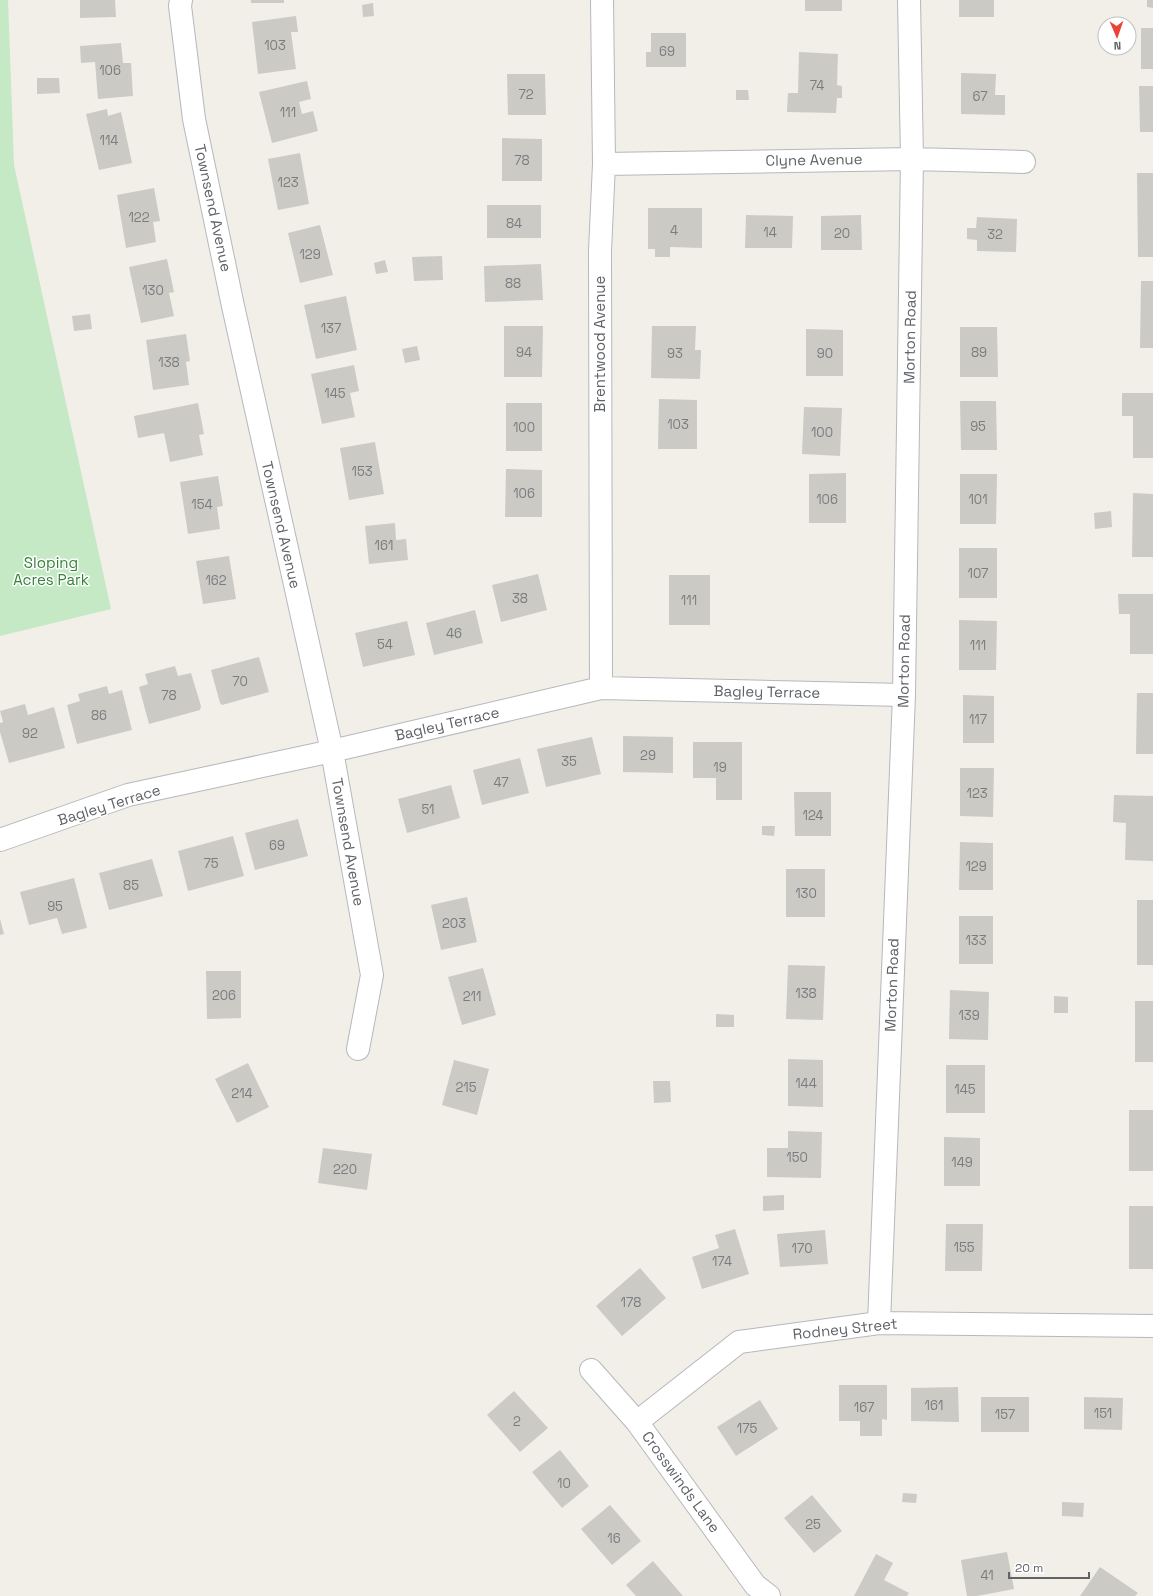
<svg xmlns="http://www.w3.org/2000/svg" width="1153" height="1596" font-family="'Space Grotesk',sans-serif">
<style>
.green{fill:#c5e8c5}
.building{fill:#cccac5}
.lines{fill:none;stroke-linecap:round;stroke-linejoin:round}
.street-casing{stroke:#b5b8bc;stroke-width:24}
.street{stroke:#fff;stroke-width:22}
.labels{text-anchor:middle;stroke-width:3;stroke-linejoin:round;paint-order:stroke}
.number-label{font-size:13px;fill:#7a7d7f}
.street-label{font-size:15px;fill:#5f6368;stroke:#fff}
.park-label{font-size:15px;fill:#348238;stroke:#fff}
</style>
<rect width="100%" height="100%" fill="#f1efe8"/>
<path class="green" d="M0,0H8L14,165L111,609L0,636Z"/>
<path class="building" d="M80,0H115L116,17L80,18Z
M251,0H284V3H251Z
M805,0H842V11H805Z
M959,0H994V17H959Z
M1147,0H1153V8L1147,7Z
M373,3L374,16L363,17L362,5Z
M296,16L298,32H291L296,69L258,74L252,22Z
M1141,28H1153V69H1141Z
M651,33H686V67H646V52H651Z
M121,43L123,63H131L133,96L98,99L95,62L81,63L80,46Z
M799,52L838,54L837,85L842,86V98H837L836,113L787,112L788,93H798Z
M961,73L996,74L995,95H1005V115L961,114Z
M507,74H545L546,115H508Z
M37,78H59L60,93L37,94Z
M307,81L311,99L299,102L302,114L313,111L318,131L272,143L259,92Z
M1139,86H1153V132H1140Z
M736,90H748L749,100H736Z
M107,109L108,116L121,112L132,163L99,170L86,114Z
M502,138L542,139V181H502Z
M300,153L309,204L278,210L268,159Z
M1137,173H1153V257H1138Z
M154,188L160,221L153,222L156,242L126,248L117,195Z
M487,205H541V238H487Z
M648,208H702V248L670,247V257H655V249H648Z
M746,215L793,216L792,248H745Z
M861,215L862,250H821V216Z
M977,217L1017,219L1016,252L977,251V240L967,239V228H976Z
M320,225L333,275L300,283L288,233Z
M442,256L443,280L414,281L412,257Z
M167,259L174,292L169,293L174,316L141,323L129,267Z
M385,260L388,272L376,274L374,263Z
M541,264L543,300L485,302L484,266Z
M1141,281H1153V348H1140Z
M346,296L357,350L316,359L304,305Z
M90,314L92,329L74,331L72,316Z
M504,326H543L542,377H504Z
M652,326H696L695,350H701L700,379L651,378Z
M960,327H997L998,377H960Z
M806,329L843,330V376H806Z
M186,334L190,361L186,362L189,385L153,390L146,340Z
M417,346L420,360L405,363L402,349Z
M354,365L359,391L350,393L355,417L322,424L311,374Z
M1122,393H1153V458H1133V416H1122Z
M659,399L697,400V449H658Z
M960,401H996L997,450H961Z
M198,403L204,434L199,435L203,455L170,462L164,433L138,438L134,416Z
M506,403H542V451H506Z
M804,407L842,408L840,456L802,454Z
M375,442L384,494L349,500L340,448Z
M506,469L542,470V517H505Z
M846,473V523H809V474Z
M960,474H997L996,524H960Z
M218,476L223,506L217,507L220,529L188,534L180,482Z
M1133,493L1153,494V557H1132Z
M1111,511L1112,527L1095,529L1094,513Z
M395,523L396,540L406,539L408,560L369,564L365,526Z
M959,548H997V598H959Z
M229,556L236,599L203,604L196,561Z
M538,574L547,610L501,622L492,585Z
M669,575H710V625H669Z
M1118,594H1153V654H1130V614H1119Z
M475,610L483,643L434,655L426,623Z
M959,620L997,621L996,670H959Z
M407,621L415,655L363,667L355,633Z
M259,657L269,692L222,705L220,703L211,670Z
M175,666L178,676L191,673L201,706L200,710L149,724L139,687L148,684L145,674Z
M107,686L109,694L122,690L132,730L77,744L67,705L80,701L78,694Z
M1137,693H1153V754H1136Z
M963,695L994,696V743H963Z
M25,704L28,715L54,707L65,748L9,763L0,732V723L3,722L0,711Z
M623,736L673,737V773L623,772Z
M592,737L601,774L546,787L537,749Z
M693,742H742V800H716V778H693Z
M520,758L529,793L482,805L473,770Z
M960,768H994L993,817L960,816Z
M451,785L460,818L407,833L398,799Z
M794,792H831V836H795Z
M1114,795L1153,796V861L1125,860L1126,823L1113,822Z
M298,819L308,856L255,870L245,833Z
M762,826H775L774,836L762,835Z
M233,836L244,876L188,891L178,851Z
M960,842L993,843V890H959Z
M152,859L163,896L109,910L99,873Z
M786,869H825V917H786Z
M74,878L87,928L62,934L57,918L29,925L20,892Z
M467,897L477,942L441,950L431,905Z
M1137,900H1153V965H1137Z
M959,916H993V964H959Z
M0,919L4,934L0,935Z
M788,965L825,966L823,1020L786,1019Z
M483,968L496,1015L462,1025L448,977Z
M206,971H241V1018L207,1019Z
M950,990L989,992L988,1040L949,1039Z
M1054,996L1068,997V1013H1054Z
M1135,1001H1153V1062H1135Z
M716,1014L734,1015V1027H716Z
M788,1059L823,1060V1107L788,1106Z
M454,1060L489,1069L477,1115L442,1105Z
M248,1063L269,1107L237,1123L215,1079Z
M946,1065H985V1113H946Z
M653,1081H670L671,1102L654,1103Z
M1129,1110H1153V1171H1129Z
M788,1131L822,1132L821,1178L767,1177V1148H788Z
M944,1137L980,1138V1186H944Z
M323,1148L372,1154L367,1190L318,1183Z
M784,1195V1210L763,1211V1196Z
M1129,1206H1153V1269H1129Z
M946,1224H983L982,1271H945Z
M735,1229L749,1274L702,1289L692,1257L719,1248L715,1235Z
M825,1230L828,1264L780,1267L777,1234Z
M640,1268L666,1298L622,1336L596,1306Z
M839,1385H887V1420L882,1419V1436H860V1421H839Z
M958,1387L959,1422L911,1421V1388Z
M514,1391L548,1428L520,1452L487,1415Z
M981,1397H1029V1432H981Z
M1084,1397L1123,1398L1122,1430L1084,1429Z
M760,1400L778,1429L736,1456L717,1427Z
M560,1450L589,1486L562,1508L532,1472Z
M903,1493L917,1494L916,1503L902,1502Z
M812,1495L842,1531L814,1553L784,1518Z
M1062,1502L1084,1503L1083,1517L1062,1516Z
M610,1505L641,1541L612,1565L581,1529Z
M1007,1552L1014,1589L977,1596H967L961,1560Z
M876,1554L893,1563L884,1580L909,1593L907,1596H854Z
M653,1561L683,1596H636L626,1585Z
M1100,1567L1138,1593L1135,1596H1080Z"/>
<g class="lines">
<defs>
<path id="street" d="M181,0L180,6L194,119L233,306L332,751L372,975L358,1049
M604,164L912,159L1024,162
M601,688L600,251L604,164L602,0
M0,840L128,795L332,751L601,688L904,695
M879,1323L904,695L912,159L909,0
M591,1370L637,1422L755,1585L769,1596
M637,1422L739,1342L879,1323L1153,1326"/>
</defs>
<use href="#street" class="street-casing"/>
<use href="#street" class="street"/>
</g>
<g class="labels">
<g class="number-label">
<text x="275" y="50">103</text>
<text x="667" y="56">69</text>
<text x="110" y="75">106</text>
<text x="817" y="90">74</text>
<text x="526" y="99">72</text>
<text x="980" y="101">67</text>
<text x="288" y="117">111</text>
<text x="109" y="145">114</text>
<text x="522" y="165">78</text>
<text x="288" y="187">123</text>
<text x="139" y="222">122</text>
<text x="514" y="228">84</text>
<text x="674" y="235">4</text>
<text x="770" y="237">14</text>
<text x="842" y="238">20</text>
<text x="995" y="239">32</text>
<text x="310" y="259">129</text>
<text x="513" y="288">88</text>
<text x="153" y="295">130</text>
<text x="331" y="333">137</text>
<text x="524" y="357">94</text>
<text x="979" y="357">89</text>
<text x="675" y="358">93</text>
<text x="825" y="358">90</text>
<text x="169" y="367">138</text>
<text x="335" y="398">145</text>
<text x="678" y="429">103</text>
<text x="978" y="431">95</text>
<text x="524" y="432">100</text>
<text x="822" y="437">100</text>
<text x="362" y="476">153</text>
<text x="524" y="498">106</text>
<text x="827" y="504">106</text>
<text x="978" y="504">101</text>
<text x="202" y="509">154</text>
<text x="384" y="550">161</text>
<text x="978" y="578">107</text>
<text x="216" y="585">162</text>
<text x="520" y="603">38</text>
<text x="689" y="605">111</text>
<text x="454" y="638">46</text>
<text x="385" y="649">54</text>
<text x="978" y="650">111</text>
<text x="240" y="686">70</text>
<text x="169" y="700">78</text>
<text x="99" y="720">86</text>
<text x="978" y="724">117</text>
<text x="30" y="738">92</text>
<text x="648" y="760">29</text>
<text x="569" y="766">35</text>
<text x="720" y="772">19</text>
<text x="501" y="787">47</text>
<text x="977" y="798">123</text>
<text x="428" y="814">51</text>
<text x="813" y="820">124</text>
<text x="277" y="850">69</text>
<text x="211" y="868">75</text>
<text x="976" y="871">129</text>
<text x="131" y="890">85</text>
<text x="806" y="898">130</text>
<text x="55" y="911">95</text>
<text x="454" y="928">203</text>
<text x="976" y="945">133</text>
<text x="806" y="998">138</text>
<text x="224" y="1000">206</text>
<text x="472" y="1001">211</text>
<text x="969" y="1020">139</text>
<text x="806" y="1088">144</text>
<text x="466" y="1092">215</text>
<text x="965" y="1094">145</text>
<text x="242" y="1098">214</text>
<text x="797" y="1162">150</text>
<text x="962" y="1167">149</text>
<text x="345" y="1174">220</text>
<text x="964" y="1252">155</text>
<text x="802" y="1253">170</text>
<text x="722" y="1266">174</text>
<text x="631" y="1307">178</text>
<text x="934" y="1410">161</text>
<text x="864" y="1412">167</text>
<text x="1103" y="1418">151</text>
<text x="1005" y="1419">157</text>
<text x="517" y="1426">2</text>
<text x="747" y="1433">175</text>
<text x="564" y="1488">10</text>
<text x="813" y="1529">25</text>
<text x="614" y="1543">16</text>
<text x="987" y="1580">41</text>
</g>
<g class="street-label">
<text transform="translate(814 160) rotate(-1)" y="5">Clyne Avenue</text>
<text transform="translate(213 208) rotate(78)" y="5">Townsend Avenue</text>
<text transform="translate(910 337) rotate(-89)" y="5">Morton Road</text>
<text transform="translate(600 344) rotate(-90)" y="5">Brentwood Avenue</text>
<text transform="translate(281 525) rotate(77)" y="5">Townsend Avenue</text>
<text transform="translate(904 661) rotate(-89)" y="5">Morton Road</text>
<text transform="translate(767 692) rotate(1)" y="5">Bagley Terrace</text>
<text transform="translate(447 724) rotate(-13)" y="5">Bagley Terrace</text>
<text transform="translate(109 805) rotate(-17)" y="5">Bagley Terrace</text>
<text transform="translate(348 842) rotate(80)" y="5">Townsend Avenue</text>
<text transform="translate(892 985) rotate(-88)" y="5">Morton Road</text>
<text transform="translate(845 1329) rotate(-6)" y="5">Rodney Street</text>
<text transform="translate(681 1482) rotate(54)" y="5">Crosswinds Lane</text>
</g>
<g class="park-label">
<text x="51" y="568">Sloping<tspan x="51" dy="17">Acres Park</tspan></text>
</g>
</g>
<g transform="translate(1117 36) rotate(178)"><circle r="19" fill="#ffffff" stroke="#bfc1c3"/>
<path d="M0-3L7 15L0 10L-7 15Z" fill="#ea4335"/>
<text y="-6" font-size="11" font-weight="bold" text-anchor="middle" fill="#5f6368">N</text>
</g>
<path d="M1009 1572v6h80v-6" fill="none" stroke="#5f6368" stroke-width="2"/>
<text x="1015" y="1572" font-size="12" fill="#5f6368" stroke="#ffffff" stroke-width="3" paint-order="stroke">20 m</text>
</svg>
